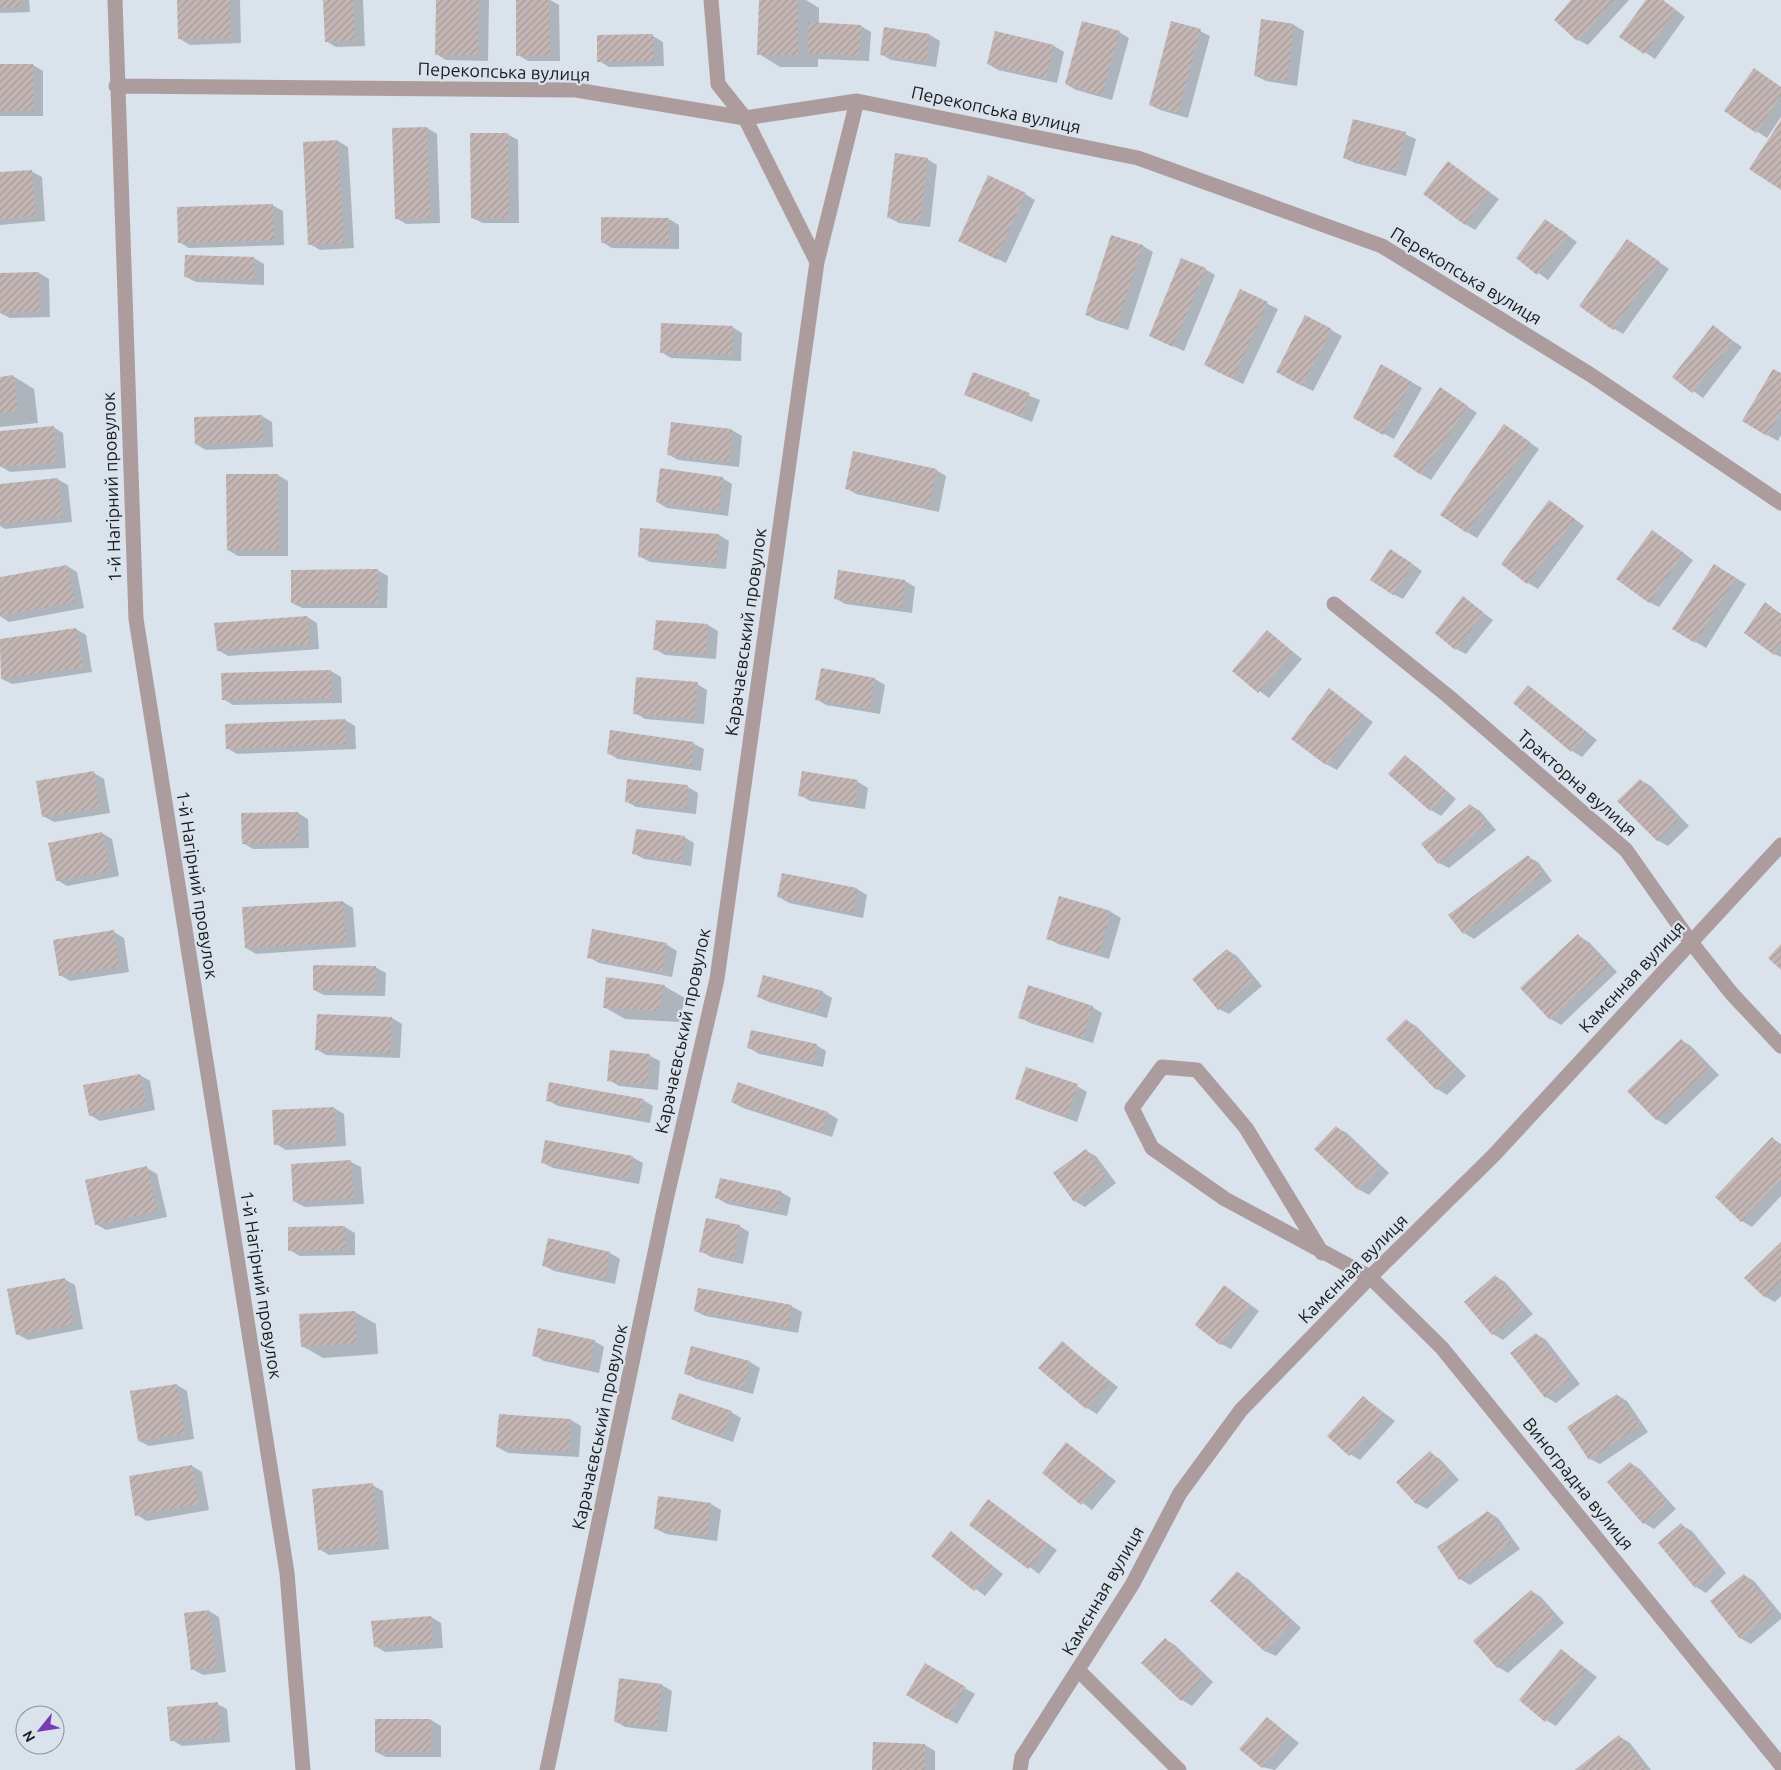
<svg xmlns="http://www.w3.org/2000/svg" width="1781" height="1770" font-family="Ubuntu,sans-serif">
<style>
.shadow{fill:#0003}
.building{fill:url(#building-hatch)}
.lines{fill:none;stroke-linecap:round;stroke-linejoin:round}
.minor{stroke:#ac9c9e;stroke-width:15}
.labels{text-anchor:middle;stroke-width:4.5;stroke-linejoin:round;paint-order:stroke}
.street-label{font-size:18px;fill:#1a1d20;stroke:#dae2eb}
</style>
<defs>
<pattern id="building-hatch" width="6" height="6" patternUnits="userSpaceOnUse" patternTransform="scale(1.25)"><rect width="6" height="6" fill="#c3b6b5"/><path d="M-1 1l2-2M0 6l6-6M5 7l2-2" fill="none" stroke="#a79c9b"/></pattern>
</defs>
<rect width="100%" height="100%" fill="#dae2eb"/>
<path class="shadow" d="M0,0H29L30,12L0,13Z
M178,0H240L241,43L190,45L180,39Z
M324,0H363L365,46L336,47L326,41Z
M437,0H489L488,61L446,60L436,54Z
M517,0H550L559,5L560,61H528L518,55Z
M760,0H806L819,8V24L861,26L871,32L869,61L818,59V67H780L759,54Z
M1573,0H1629L1588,45L1578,40Z
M1648,0H1663L1685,17L1655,59L1621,36Z
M1294,25L1304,31L1297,86L1266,81L1256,76Z
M1200,31L1210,36L1188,118L1160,110L1150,105Z
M1119,32L1129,38L1112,100L1076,90L1066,84Z
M996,33L1054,46L1064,52L1057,83L998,70L988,64Z
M930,35L940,41L936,67L891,60L881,54Z
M653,36L663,42L664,66L609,67L599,61Z
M0,65H33L43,71V116H0Z
M1781,87V117L1767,138L1726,111Z
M427,128L437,134L440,223L406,224L396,218L393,130Z
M507,134L518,140L519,223H483L472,218Z
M1405,134L1416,139L1406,176L1355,163L1344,158Z
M338,141L348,147L354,248L320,250L310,244L304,143Z
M927,159L937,165L930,227L899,223L888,217Z
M1448,162L1499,199L1475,230L1465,224Z
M31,171L42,177L45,221L0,225V174Z
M1025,194L1035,200L1006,263L959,241Z
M272,205L283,211L284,245L189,248L179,242Z
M669,219L679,225V249L612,248L602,242Z
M1556,227L1577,242L1548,280L1518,258Z
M1112,237L1143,246L1153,252L1128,330L1096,320L1086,314Z
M1637,247L1669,269L1623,334L1613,328Z
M254,258L264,264V285L196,282L186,277Z
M1205,269L1215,275L1184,351L1151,336Z
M39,273L49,279L50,317L10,318L0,313V275Z
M1241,291L1278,309L1243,384L1216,371Z
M732,327L742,333L741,361L671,358L661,352Z
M1713,327L1742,347L1703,398L1674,377Z
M1331,330L1342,336L1313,391L1287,378Z
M1382,366L1422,388L1394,439L1354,418Z
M974,373L1040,400L1032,422L966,395Z
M1781,375V435L1778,441L1743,421Z
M13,376L34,389L38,423L0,427V378Z
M1450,395L1477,413L1431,480L1421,474Z
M262,416L272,422L273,447L206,450L196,444Z
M672,423L732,430L742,436L739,467L678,460L668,454Z
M53,427L63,433L66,468L10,472L0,466V432Z
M1514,431L1539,449L1477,538L1467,532Z
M936,470L946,476L939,512L856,494L846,488Z
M278,475L288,481V556H238L228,550Z
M722,478L732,484L728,516L667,508L657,502Z
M57,479L68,485L72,522L5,529L0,526V485Z
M1550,501L1584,526L1538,589L1528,583Z
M719,535L729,541L726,569L650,562L639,556Z
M1662,538L1693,560L1659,607L1649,602Z
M1401,556L1422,571L1403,599L1393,594Z
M67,566L77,572L84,608L9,622L0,616V578Z
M377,570L388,576L387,608H302L292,603Z
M839,571L905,581L915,587L912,613L845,604L835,598Z
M1724,571L1746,584L1706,648L1674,629Z
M1463,598L1493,620L1466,654L1456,649Z
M1775,610L1781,614V657L1774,654Z
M307,617L317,623L319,649L228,656L218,650Z
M657,621L708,625L718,631L716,659L665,655L655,649Z
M76,629L86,635L92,672L12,684L2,679L0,641Z
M1267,631L1302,659L1269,698L1233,671Z
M331,671L341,677L342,703L233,705L223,699Z
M875,679L885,685L880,714L826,705L816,699Z
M697,684L707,690L704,724L645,719L635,713Z
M1529,686L1597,740L1582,757L1572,751L1514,703Z
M1329,690L1373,722L1337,770L1326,764Z
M345,720L355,726L356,749L237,754L227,748Z
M611,732L694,744L704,749L701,771L618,759L608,753Z
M1405,757L1415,763L1456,799L1441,816L1431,810Z
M94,773L104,779L110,813L54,822L43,816Z
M803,773L858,782L868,788L865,809L810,801L800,795Z
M628,780L688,787L698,793L696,814L636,807L626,801Z
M1640,780L1651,786L1689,826L1668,846L1657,840Z
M1470,805L1480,811L1496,830L1449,868L1439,863Z
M298,813L308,819L309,848L253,849L243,843Z
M102,833L112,839L119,876L67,886L57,880Z
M684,837L694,843L691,866L644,859L633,853Z
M1528,857L1538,862L1552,881L1474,939L1464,933Z
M857,889L867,895L863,918L789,903L779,897Z
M343,902L353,908L356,947L256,954L246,948Z
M1111,912L1121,918L1109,959L1058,944L1048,938Z
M114,932L124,938L129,972L70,981L60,975Z
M1578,936L1589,942L1617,972L1561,1025L1551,1019Z
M667,945L677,951L672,977L599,963L589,957Z
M1227,950L1237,956L1262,986L1229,1014L1219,1009Z
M375,967L386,973L385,996L324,995L314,990Z
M664,986L685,998L679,1022L625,1019L604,1007Z
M822,992L832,998L827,1018L769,1002L758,997Z
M1092,1007L1102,1013L1093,1043L1030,1023L1020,1017Z
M392,1018L402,1024L400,1058L326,1055L316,1049Z
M1406,1020L1416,1026L1466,1076L1447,1095L1437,1089Z
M1681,1040L1691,1046L1719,1075L1666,1125L1656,1119Z
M816,1045L826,1051L823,1067L759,1054L749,1048Z
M611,1051L650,1056L660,1061L658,1090L619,1086L609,1080Z
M140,1075L150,1081L155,1110L100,1121L90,1115Z
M739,1083L828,1113L838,1119L832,1137L743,1108L732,1102Z
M1077,1086L1087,1092L1077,1122L1027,1104L1017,1098Z
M547,1100H643L653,1106L650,1123L558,1106Z
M334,1108L344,1114L346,1146L286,1150L276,1144Z
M1337,1128L1347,1133L1389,1173L1369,1195L1358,1189Z
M1773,1139L1781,1144V1196L1752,1227L1742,1221Z
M1086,1151L1096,1156L1116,1183L1085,1207L1075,1201Z
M632,1157L643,1163L639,1184L553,1168L542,1162Z
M351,1162L361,1167L364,1204L305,1207L295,1202L292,1165Z
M147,1168L157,1174L167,1217L106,1230L96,1224Z
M721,1180L781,1192L791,1198L787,1216L727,1204L717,1198Z
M739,1226L749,1232L743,1264L711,1257L701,1251Z
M345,1227L355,1233V1255L300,1256L289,1250Z
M548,1240L610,1253L620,1259L615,1284L554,1271L543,1265Z
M1781,1244V1296L1775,1302L1764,1296Z
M1495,1276L1505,1282L1533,1314L1503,1340L1493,1334Z
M64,1279L75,1285L83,1329L28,1340L17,1334Z
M1225,1286L1259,1311L1231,1349L1221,1344Z
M791,1306L802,1312L798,1333L705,1316L695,1311Z
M355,1312L376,1324L378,1354L323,1358L302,1346Z
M1536,1334L1546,1340L1580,1384L1556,1403L1546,1397Z
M594,1341L604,1347L599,1373L544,1361L534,1355Z
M1062,1343L1118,1387L1097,1414L1087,1408L1040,1368Z
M750,1362L760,1368L753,1394L696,1379L685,1373Z
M177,1385L187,1391L194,1439L149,1446L139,1441Z
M1617,1395L1627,1401L1648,1432L1600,1464L1590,1459Z
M1363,1397L1395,1421L1360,1460L1350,1454Z
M731,1412L741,1418L733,1442L682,1424L672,1419Z
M571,1420L581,1426L579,1457L508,1453L497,1447Z
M1066,1444L1116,1481L1092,1510L1043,1473Z
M1430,1453L1440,1459L1459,1480L1427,1509L1416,1503Z
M1630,1463L1640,1469L1676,1509L1654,1529L1644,1523Z
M192,1466L202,1472L209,1510L147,1521L137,1515Z
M372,1485L383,1491L389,1549L329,1555L319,1549Z
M660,1497L711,1504L721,1510L717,1541L666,1534L656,1529Z
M988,1501L1057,1550L1039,1574L971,1524Z
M1488,1512L1498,1518L1520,1549L1470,1585L1460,1579Z
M1681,1525L1692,1531L1726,1573L1706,1593L1696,1587L1660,1543Z
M951,1533L1003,1574L985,1596L933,1556Z
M1237,1573L1248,1579L1301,1628L1276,1656L1265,1651Z
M1744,1575L1754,1581L1781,1614V1619L1751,1644L1740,1638Z
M1531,1591L1541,1597L1564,1623L1508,1673L1498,1667Z
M209,1611L219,1617L226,1672L203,1675L192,1669Z
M431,1617L441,1623L443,1648L385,1652L375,1646Z
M1165,1639L1175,1645L1213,1682L1192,1706L1182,1700Z
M1561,1650L1597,1677L1556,1726L1546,1720Z
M925,1665L975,1694L957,1724L908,1695Z
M662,1685L672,1691L667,1732L625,1727L615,1721Z
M217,1704L227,1709L230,1742L182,1746L172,1740Z
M1268,1718L1299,1743L1275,1770L1263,1767L1241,1749Z
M431,1720L441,1726V1757H386L376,1752Z
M1620,1737L1630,1743L1651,1770H1577Z
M874,1744L925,1745L935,1751V1770H874Z"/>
<path class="building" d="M0,0H20V7L0,8Z
M177,0H230L231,38L178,39Z
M323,0H353L355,41L325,42Z
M436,0H479L478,55H435Z
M516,0H549L550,56H516Z
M759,0H798V55H757Z
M1571,0H1614L1577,41L1554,20Z
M1646,0H1662L1676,10L1644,54L1619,37Z
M1261,19L1294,24L1287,81L1254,76Z
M1082,21L1120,31L1102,95L1065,84Z
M1171,21L1201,29L1178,113L1149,105Z
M809,22L861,25L859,56L807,53Z
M884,27L930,34L926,62L880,55Z
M995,31L1054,45L1046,78L987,64Z
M653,34L654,61L597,62V35Z
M0,64H33V111H0Z
M1754,68L1781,87V96L1756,133L1724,111Z
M1353,119L1406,132L1396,172L1343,158Z
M1781,120V190L1749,169Z
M427,127L430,218L395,219L392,128Z
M470,133H508L509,218H471Z
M338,140L344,243L308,245L303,142Z
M895,153L928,158L920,222L887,218Z
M1448,161L1489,192L1465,225L1423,194Z
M32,170L36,216L0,219V172Z
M988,175L1026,193L996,259L958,241Z
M273,204L274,240L178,243L177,207Z
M601,217L669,218V244L601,243Z
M1545,219L1568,235L1537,275L1516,258Z
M1111,235L1143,245L1117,325L1085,315Z
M1627,239L1660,262L1613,330L1579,306Z
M185,255L254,257V280L184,277Z
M1181,258L1206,268L1173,347L1149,336Z
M39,272L40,312L0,313V273Z
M1240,289L1268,302L1233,379L1204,365Z
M1305,315L1332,329L1302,386L1276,372Z
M661,323L733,326L732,355L660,353Z
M1713,325L1733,341L1692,393L1672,377Z
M1381,364L1412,382L1383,435L1353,418Z
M1773,369L1781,373V413L1767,436L1742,421Z
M973,372L1030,393L1022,417L964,395Z
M13,375L18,411L0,413V377Z
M1440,387L1468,406L1421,475L1393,456Z
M262,415L263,441L195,444L194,417Z
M671,422L732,429L729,462L667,455Z
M1504,424L1530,442L1467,533L1440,515Z
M54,426L56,462L0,467V431Z
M853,451L937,469L929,507L845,489Z
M660,468L723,477L718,511L656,502Z
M226,474H278L279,550H227Z
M58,478L62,517L0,524V484Z
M1549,500L1575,519L1527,584L1501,564Z
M640,528L719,534L716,563L638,557Z
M1652,530L1684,553L1649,603L1616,579Z
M1390,549L1413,564L1393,595L1370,580Z
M1714,564L1736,578L1695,643L1672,629Z
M67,565L75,602L0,616V577Z
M378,569V603H291V570Z
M838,570L905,580L902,608L834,599Z
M1463,596L1484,613L1455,650L1435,633Z
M1765,602L1781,614V644L1774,655L1744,633Z
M307,616L310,644L217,651L214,623Z
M656,620L708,624L706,654L653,650Z
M76,628L83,667L1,679L0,639Z
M1267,630L1293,652L1258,693L1232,671Z
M821,668L875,678L870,709L815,700Z
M331,670L332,698L222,700L221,673Z
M636,677L698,682L694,719L633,714Z
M1528,685L1588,733L1571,752L1513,703Z
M1329,688L1364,715L1326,765L1291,739Z
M345,719L346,744L226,749L225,724Z
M610,730L694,742L691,766L607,754Z
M1405,755L1447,792L1430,811L1388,774Z
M94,771L100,808L42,817L36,781Z
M802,771L858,780L855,805L798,796Z
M627,779L688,785L686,809L625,802Z
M1640,779L1679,819L1657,841L1617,801Z
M1470,804L1487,824L1438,864L1421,844Z
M298,812L299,842L242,844L241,813Z
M636,829L685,836L681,861L632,854Z
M102,832L110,871L56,881L48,843Z
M1528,855L1543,874L1463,934L1448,915Z
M782,873L857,888L853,913L777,897Z
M1059,896L1111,911L1099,954L1046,939Z
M343,901L346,942L245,948L242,907Z
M592,929L667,943L662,972L587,958Z
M114,930L119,967L59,976L53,940Z
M1578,934L1608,966L1550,1020L1520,988Z
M1781,944V970L1768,958Z
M1227,949L1253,980L1218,1010L1192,979Z
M313,965L376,966L375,991L313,990Z
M763,975L823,991L817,1013L757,997Z
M606,977L665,985L658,1011L603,1008Z
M1028,985L1093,1006L1083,1038L1018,1018Z
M317,1014L392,1017L390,1053L315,1050Z
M1406,1019L1456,1069L1436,1090L1386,1039Z
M751,1030L817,1044L813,1062L747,1048Z
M1681,1039L1709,1068L1656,1120L1627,1091Z
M610,1050L650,1054L648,1085L607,1081Z
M1026,1067L1078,1084L1067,1117L1015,1099Z
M140,1074L146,1105L89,1116L83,1085Z
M549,1082L644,1099L640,1118L546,1101Z
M738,1082L828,1112L822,1132L731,1102Z
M334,1107L336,1141L274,1145L272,1110Z
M1336,1126L1380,1167L1358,1190L1314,1149Z
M1772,1137L1781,1146V1180L1741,1222L1715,1197Z
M545,1140L633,1156L629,1179L541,1163Z
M1086,1149L1106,1177L1074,1202L1053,1173Z
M351,1160L354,1198L293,1202L291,1164Z
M147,1166L157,1211L95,1225L85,1180Z
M720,1178L781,1191L777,1211L715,1198Z
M706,1218L740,1225L733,1259L699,1252Z
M345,1226V1250L288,1251V1227Z
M548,1238L610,1252L605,1279L542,1266Z
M1781,1242V1281L1764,1297L1744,1278Z
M1495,1275L1524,1308L1492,1335L1464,1302Z
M65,1278L74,1324L16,1335L7,1289Z
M1224,1285L1250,1305L1220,1345L1195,1325Z
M698,1288L792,1305L788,1328L694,1311Z
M355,1311L357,1343L301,1347L299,1314Z
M538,1328L595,1340L589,1368L532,1356Z
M1536,1333L1571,1378L1545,1398L1510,1353Z
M1062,1341L1109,1381L1086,1409L1038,1368Z
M691,1346L750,1361L743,1389L684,1374Z
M177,1384L185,1434L138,1441L130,1391Z
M679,1393L732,1411L722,1437L671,1419Z
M1617,1394L1639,1426L1589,1460L1567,1427Z
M1363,1396L1385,1415L1349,1456L1327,1436Z
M499,1414L571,1419L569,1452L496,1447Z
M1066,1442L1107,1474L1081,1505L1042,1473Z
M1430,1451L1450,1474L1416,1504L1396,1482Z
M1630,1462L1667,1503L1643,1524L1607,1482Z
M192,1465L199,1504L135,1516L129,1476Z
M373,1483L379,1544L318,1550L312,1489Z
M658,1496L711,1503L707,1536L654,1529Z
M988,1499L1048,1544L1028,1569L969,1525Z
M1488,1511L1511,1543L1459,1580L1437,1547Z
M1681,1523L1717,1566L1695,1588L1658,1543Z
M951,1531L994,1567L974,1591L931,1556Z
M1237,1571L1292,1622L1265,1652L1210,1601Z
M1744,1574L1774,1611L1740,1639L1710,1601Z
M1531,1590L1555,1617L1497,1668L1473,1641Z
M209,1610L217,1667L191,1670L184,1613Z
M431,1616L433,1643L374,1647L371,1621Z
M1165,1638L1204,1676L1181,1701L1141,1663Z
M1561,1649L1587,1670L1545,1722L1519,1700Z
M925,1663L966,1687L947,1719L906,1695Z
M619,1678L662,1684L657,1727L614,1722Z
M218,1702L221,1737L170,1741L167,1707Z
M1267,1717L1289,1736L1262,1768L1239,1749Z
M375,1719H431V1752H375Z
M1619,1735L1647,1770H1575Z
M873,1742L925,1744V1770H872Z"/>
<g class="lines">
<path class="minor" d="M115,0L136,619L287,1573L303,1770
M116,86L576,90L745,118L857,101L1138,158L1382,246L1591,375L1781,503
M817,262L857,101
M1334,604L1448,696L1626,850L1690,941L1732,994L1781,1046
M1322,1253L1246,1128L1197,1070L1162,1067L1132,1108L1152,1148L1225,1199L1370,1277L1442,1348L1781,1765
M1078,1670L1179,1770
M547,1770L666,1200L717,979L817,262L745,118L718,84L711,0
M1020,1770L1022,1757L1132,1585L1180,1493L1241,1410L1370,1277L1493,1156L1781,845"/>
</g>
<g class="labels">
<g class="street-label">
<text transform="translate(504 72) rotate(2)" y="6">Перекопська вулиця</text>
<text transform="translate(996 110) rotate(12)" y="6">Перекопська вулиця</text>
<text transform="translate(1466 276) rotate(31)" y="6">Перекопська вулиця</text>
<text transform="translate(112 487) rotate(-92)" y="6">1-й Нагірний провулок</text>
<text transform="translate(746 632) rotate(-82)" y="6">Карачаєвський провулок</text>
<text transform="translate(1577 783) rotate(41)" y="6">Тракторна вулиця</text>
<text transform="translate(197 885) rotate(81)" y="6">1-й Нагірний провулок</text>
<text transform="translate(1632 977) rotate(-47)" y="6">Камєнная вулиця</text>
<text transform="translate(683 1031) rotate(-78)" y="6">Карачаєвський провулок</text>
<text transform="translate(1353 1269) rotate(-45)" y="6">Камєнная вулиця</text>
<text transform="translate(261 1285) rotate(81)" y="6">1-й Нагірний провулок</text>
<text transform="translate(600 1427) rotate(-78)" y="6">Карачаєвський провулок</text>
<text transform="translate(1578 1484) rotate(51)" y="6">Виноградна вулиця</text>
<text transform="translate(1103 1591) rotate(-60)" y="6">Камєнная вулиця</text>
</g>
</g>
<g transform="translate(40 1730) rotate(240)"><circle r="24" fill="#dae2eb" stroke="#8d939a"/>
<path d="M0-4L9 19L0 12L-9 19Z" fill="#783bb1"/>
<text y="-8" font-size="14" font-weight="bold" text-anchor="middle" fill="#1a1d20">N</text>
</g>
</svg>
